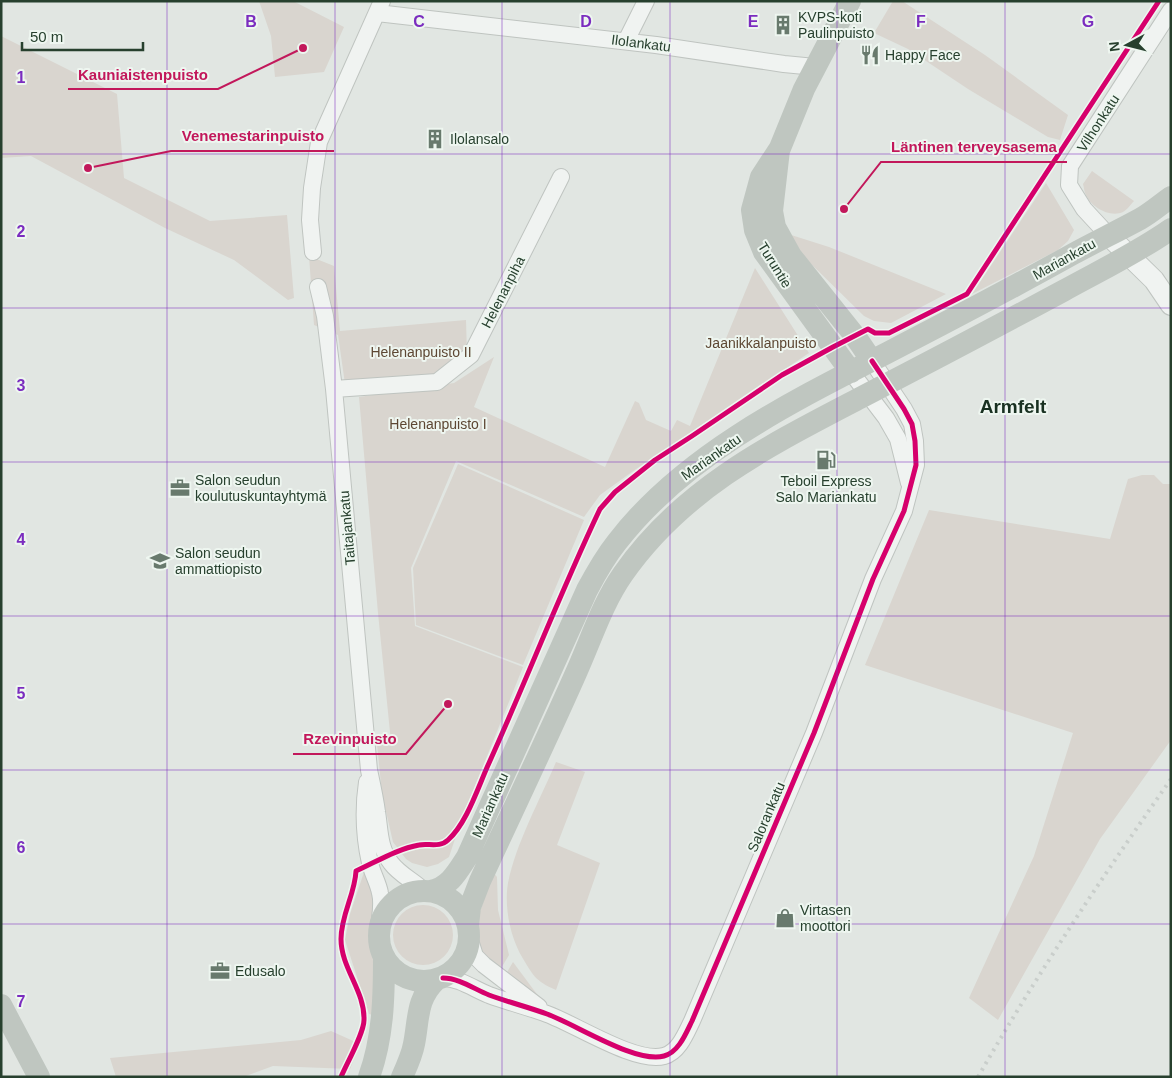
<svg xmlns="http://www.w3.org/2000/svg" width="1172" height="1078" font-family="Helvetica,sans-serif">
<style>
.green{fill:#d9d5cf}
.lines{fill:none;stroke-linecap:round;stroke-linejoin:round}
.minor-casing{stroke:#bfc4c0;stroke-width:18}
.tertiary-casing{stroke:#bfc4c0;stroke-width:22}
.minor{stroke:#f0f3f1;stroke-width:16}
.tertiary{stroke:#f0f3f1;stroke-width:20}
.secondary{stroke:#bfc6c0;stroke-width:22}
.rail{stroke:#c9cecb;stroke-width:4;stroke-dasharray:2.5 5;stroke-linecap:butt}
.cycleway-casing{stroke:#eef6f0;stroke-width:8}
.cycleway{stroke:#d6006c;stroke-width:5}
.grid{fill:none;stroke:#7b2cbf;stroke-width:1;stroke-opacity:0.55}
.labels{text-anchor:middle;stroke-width:4;stroke-linejoin:round;paint-order:stroke}
.poi-label{font-size:14px;fill:#27402e;stroke:#eef6f0;text-anchor:start}
.street-label{font-size:14px;fill:#27402e;stroke:#eef6f0}
.park-label{font-size:14px;fill:#5d4733;stroke:#eef6f0}
.district-label{font-size:19px;font-weight:bold;fill:#193121;stroke:#eef6f0}
.grid-label{font-size:16px;text-anchor:middle;font-weight:bold;fill:#7b2cbf;stroke:#eef6f0;stroke-width:4;stroke-linejoin:round;paint-order:stroke}
.leader{fill:none;stroke:#c2185b;stroke-width:2}
.callout-dot{fill:#c2185b;stroke:#eef6f0;stroke-width:2}
.callout-label{font-size:15px;text-anchor:middle;font-weight:bold;fill:#c2185b;stroke:#eef6f0;stroke-width:4;stroke-linejoin:round;paint-order:stroke}
</style>
<rect width="100%" height="100%" fill="#e1e6e2"/>
<path class="green" d="M259,1H293L344,27L324,72L275,77L271,36Z
M893,1H902L985,55L1068,115L1060,140L1048,137L968,89L908,49L874,33Z
M1,36L117,94L124,178L210,221L287,215L294,298L288,300L234,260L165,228L31,156L1,158Z
M1092,171L1134,201C1131,204 1127,210 1123,212C1110,218 1091,207 1086,195C1084,192 1084,187 1083,184Z
M1046,183L1074,230L1068,241L1058,250L972,294Z
M788,234L829,247L946,294L891,323L874,321L864,316L804,257Z
M309,256L334,266L340,331L466,320L467,355L436,378L345,384L338,335L314,325Z
M755,268L809,353L636,469L600,495L584,517L456,461L411,568L415,626L523,667L462,818L449,857L438,864L427,867L412,863L406,859L393,842L382,794L377,744L391,742L378,613L359,397L454,383L494,357L474,407L605,467L635,401L639,403L646,420L671,431L677,420L690,426Z
M458,464L584,520L523,665L416,625L413,568Z
M1142,475H1154L1163,484H1171V740L1100,839L998,1020L969,998L1034,856L1073,733L865,665L929,510L1110,539L1128,479Z
M556,762L585,772L557,845L600,863L556,990C535,981 533,975 522,957C510,937 504,906 508,883C516,843 540,800 556,762Z
M364,872L377,903L373,936L378,972L373,1015L369,1014L345,940L350,914Z
M493,872L497,877L498,910L509,955L500,970L484,958L476,937V924Z
M393 935a30 30 0 1 1 60 0a30 30 0 1 1-60 0Z
M513,962L539,997L506,974Z
M331,1031L360,1044L350,1069L273,1066L243,1077H116L110,1058L301,1040Z"/>
<g class="lines">
<defs>
<path id="minor" d="M377,13L656,45L784,64L815,67
M626,41L646,1
M1108,235L1084,209L1069,185L1070,166L1171,10
M313,252L310,220L312,188L319,142L382,1
M318,287L325,316L334,389L369,770C372,784 375,797 377,812C380,830 379,848 391,863C400,875 414,881 424,891
M851,372L886,418L898,439L909,483
M334,389L437,382L471,355L561,177
M367,782C363,809 364,836 370,863C372,873 378,882 380,893C383,904 380,916 379,927
M469,937L475,956L484,965L539,1007
M443,978C459,978 474,989 489,995C508,1002 528,1007 547,1014C575,1024 636,1064 664,1056C679,1052 686,1033 692,1021L814,733L873,579L904,511L916,465L915,441L912,424L904,409L872,361"/>
<path id="tertiary" d="M1108,235L1154,280L1171,305"/>
</defs>
<use href="#minor" class="minor-casing"/>
<use href="#tertiary" class="tertiary-casing"/>
<use href="#minor" class="minor"/>
<use href="#tertiary" class="tertiary"/>
<path class="secondary" d="M850,1L804,89L780,148L761,177L752,210L755,230L764,252L851,372
M779,150L772,211L775,227L791,256L855,336L872,361
M379 936a45 45 0 1 1 90 0a45 45 0 1 1-90 0Z
M430,891C449,888 458,871 467,857L587,590C596,573 605,557 617,542C684,455 791,402 887,353C949,321 1012,288 1073,254C1095,242 1118,231 1140,219C1151,213 1161,204 1171,197
M468,925L470,907L480,881C512,812 545,743 576,673C591,640 602,604 623,574C683,488 770,445 860,398C928,363 996,327 1063,291C1099,271 1137,253 1171,229
M1,1005L39,1077
M369,1077C383,1038 384,999 384,958
M402,1077C407,1066 412,1055 414,1044C419,1019 416,999 436,980"/>
<path class="rail" d="M978,1077C1037,974 1103,876 1171,779"/>
<defs>
<path id="cycleway" d="M443,978C459,978 474,989 489,995C508,1002 528,1007 547,1014C575,1024 636,1064 664,1056C679,1052 686,1033 692,1021L814,733L873,579L904,511L916,465L915,441L912,424L904,409L872,361
M341,1077C347,1063 364,1033 364,1020C365,991 341,968 341,939C341,915 355,894 356,871C376,862 397,849 419,845C428,843 440,848 448,840C467,823 478,787 489,763C527,679 560,593 600,509L615,492L655,460L692,436L782,375L833,347L868,329L875,333H889L967,294L1159,1"/>
</defs>
<use href="#cycleway" class="cycleway-casing"/>
<use href="#cycleway" class="cycleway"/>
</g>
<path class="grid" d="M167,1V1077M335,1V1077M502,1V1077M670,1V1077M837,1V1077M1005,1V1077M1,154H1171M1,308H1171M1,462H1171M1,616H1171M1,770H1171M1,924H1171"/>
<defs>
<symbol id="building-bare" viewBox="-9 -9 18 18"><path d="M-4-6H4V6H1V3H-1V6H-4ZM-2.5-4.3h1.7v1.8h-1.7ZM.8-4.3h1.7v1.8H.8ZM-2.5-1h1.7V.8h-1.7ZM.8-1h1.7V.8H.8Z" fill="#687a6d" stroke="#eef6f0" stroke-width="2.5" paint-order="stroke"/></symbol>
<symbol id="restaurant-bare" viewBox="-9 -9 18 18"><path d="M-5-6h1v4h1v-4h1v4h1v-4h1v5L-1.5 .5V6h-2V.5L-5-1ZM5-6V6H3V1.5H1.5Q1.5-4 5-6Z" fill="#687a6d" stroke="#eef6f0" stroke-width="2.5" paint-order="stroke"/></symbol>
<symbol id="fuel-bare" viewBox="-9 -9 18 18"><path d="M-5.5-6h7V0h2V4h1.3V-2.5L3-4.5l.8-.8L6-3V5H2.5V1h-1V6h-7ZM-4.2-4.7v3.2H.2V-4.7Z" fill="#687a6d" stroke="#eef6f0" stroke-width="2.5" paint-order="stroke"/></symbol>
<symbol id="office-bare" viewBox="-9 -9 18 18"><path d="M-6-3h4V-5.5h4V-3h4V5H-6ZM-1-4.5V-3h2v-1.5ZM-6 0V1H6V0Z" fill="#687a6d" stroke="#eef6f0" stroke-width="2.5" paint-order="stroke"/></symbol>
<symbol id="school-bare" viewBox="-9 -9 18 18"><path d="M0-5L7-2L0 1L-7-2ZM-4 1L0 2.5L4 1V4Q0 6-4 4Z" fill="#687a6d" stroke="#eef6f0" stroke-width="2.5" paint-order="stroke"/></symbol>
<symbol id="shop-bare" viewBox="-9 -9 18 18"><path d="M-5-2.5h2.3a2.7 3.5 0 0 1 5.4 0H5L5.5 6h-11ZM-1.5-2.5h3a1.5 2.3 0 0 0-3 0Z" fill="#687a6d" stroke="#eef6f0" stroke-width="2.5" paint-order="stroke"/></symbol>
</defs>
<g fill-rule="evenodd">
<use href="#building-bare" x="769" y="11" width="28" height="28"/>
<use href="#restaurant-bare" x="856" y="41" width="28" height="28"/>
<use href="#building-bare" x="421" y="125" width="28" height="28"/>
<use href="#fuel-bare" x="812" y="446" width="28" height="28"/>
<use href="#office-bare" x="166" y="474" width="28" height="28"/>
<use href="#school-bare" x="146" y="547" width="28" height="28"/>
<use href="#shop-bare" x="771" y="904" width="28" height="28"/>
<use href="#office-bare" x="206" y="957" width="28" height="28"/>
</g>
<g class="labels">
<g class="poi-label">
<text x="798" y="22">KVPS-koti<tspan x="798" dy="16">Paulinpuisto</tspan></text>
<text x="885" y="60">Happy Face</text>
<text x="450" y="144">Ilolansalo</text>
<text x="195" y="485">Salon seudun<tspan x="195" dy="16">koulutuskuntayhtymä</tspan></text>
<text x="826" y="486" text-anchor="middle">Teboil Express<tspan x="826" dy="16">Salo Mariankatu</tspan></text>
<text x="175" y="558">Salon seudun<tspan x="175" dy="16">ammattiopisto</tspan></text>
<text x="800" y="915">Virtasen<tspan x="800" dy="16">moottori</tspan></text>
<text x="235" y="976">Edusalo</text>
</g>
<g class="street-label">
<text transform="translate(641 43) rotate(7)" y="5">Ilolankatu</text>
<text transform="translate(1098 123) rotate(-57)" y="5">Vilhonkatu</text>
<text transform="translate(1064 259) rotate(-29)" y="5">Mariankatu</text>
<text transform="translate(775 265) rotate(58)" y="5">Turuntie</text>
<text transform="translate(503 292) rotate(-63)" y="5">Helenanpiha</text>
<text transform="translate(711 457) rotate(-35)" y="5">Mariankatu</text>
<text transform="translate(347 528) rotate(-95)" y="5">Taitajankatu</text>
<text transform="translate(490 805) rotate(-66)" y="5">Mariankatu</text>
<text transform="translate(766 817) rotate(-67)" y="5">Salorankatu</text>
</g>
<g class="park-label">
<text x="761" y="348">Jaanikkalanpuisto</text>
<text x="421" y="357">Helenanpuisto II</text>
<text x="438" y="429">Helenanpuisto I</text>
</g>
<g class="district-label">
<text x="1013" y="413">Armfelt</text>
</g>
</g>
<g class="grid-label">
<text x="251" y="27">B</text>
<text x="419" y="27">C</text>
<text x="586" y="27">D</text>
<text x="753" y="27">E</text>
<text x="921" y="27">F</text>
<text x="1088" y="27">G</text>
<text x="21" y="83">1</text>
<text x="21" y="237">2</text>
<text x="21" y="391">3</text>
<text x="21" y="545">4</text>
<text x="21" y="699">5</text>
<text x="21" y="853">6</text>
<text x="21" y="1007">7</text>
</g>
<path class="leader" d="M303 48L218 89H68M88 168L171 151H334M844 209L881 162H1067M448 704L406 754H293"/>
<g class="callout-dot">
<circle cx="303" cy="48" r="5"/>
<circle cx="88" cy="168" r="5"/>
<circle cx="844" cy="209" r="5"/>
<circle cx="448" cy="704" r="5"/>
</g>
<g class="callout-label">
<text x="143" y="80">Kauniaistenpuisto</text>
<text x="253" y="141">Venemestarinpuisto</text>
<text x="974" y="152">Läntinen terveysasema</text>
<text x="350" y="744">Rzevinpuisto</text>
</g>
<rect width="1172" height="1078" fill="none" stroke="#27402e" stroke-width="5"/>
<g transform="translate(1127 45) rotate(263)" stroke="#eef6f0" stroke-width="4" paint-order="stroke">
<path d="M0-4L9 19L0 12L-9 19Z" fill="#27402e"/>
<text y="-8" font-size="14" font-weight="bold" text-anchor="middle" fill="#27402e">N</text>
</g>
<path d="M22 42v8h121v-8" fill="none" stroke="#27402e" stroke-width="2.5"/>
<text x="30" y="42" font-size="15" fill="#27402e" stroke="#eef6f0" stroke-width="4" paint-order="stroke">50 m</text>
</svg>
